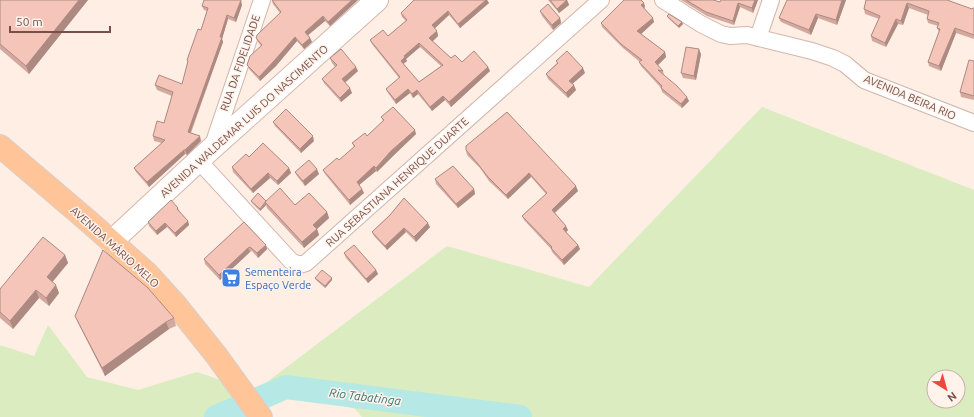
<svg xmlns="http://www.w3.org/2000/svg" width="974" height="417" font-family="Ubuntu,sans-serif">
<style>
.green{fill:#daecc0;fill-rule:evenodd}
.lines{fill:none;stroke-linecap:round;stroke-linejoin:round}
.river{stroke:#b6e9e6;stroke-width:24}
.minor-casing{stroke:#d2b6ab;stroke-width:18}
.secondary-casing{stroke:#d8b6aa;stroke-width:24}
.primary-casing{stroke:#d9cecb;stroke-width:24}
.minor{stroke:#fff;stroke-width:16}
.secondary{stroke:#fff;stroke-width:22}
.primary{stroke:#ffc599;stroke-width:22}
.wall{fill:#d3a99f;fill-rule:evenodd}
.shaded-wall{fill:#ac8a82}
.building{fill:#f5c5b9;stroke:#ac8a82;fill-rule:evenodd}
.labels{text-anchor:middle;stroke-width:3;stroke-linejoin:round;paint-order:stroke}
.street-label{font-size:11px;fill:#774f47;stroke:#fff3eb}
.shop-label{font-size:11px;fill:#366cbe;stroke:#fff3eb;text-anchor:start}
.water-label{font-size:12px;font-style:italic;fill:#377675;stroke:#fff3eb}
</style>
<rect width="100%" height="100%" fill="#feeee3"/>
<path class="green" d="M762,107L974,190V417H362L355,409L267,382L447,246L589,287ZM934,377H958V401H934Z
M48,325L87,377L138,390L197,372L238,386L240,417H0V345L34,356Z"/>
<g class="lines">
<path class="river" d="M216,417L286,387L520,417"/>
<defs>
<path id="minor" d="M663,0L701,24L721,34L730,36L747,35L812,51L833,58L845,64L864,80L974,123
M758,38L771,0
M212,148L262,0
M199,161L291,261L299,265L306,263L601,0"/>
<path id="secondary" d="M111,242L211,149L377,0"/>
<path id="primary" d="M0,146L87,220L148,274L176,305L216,355L261,417"/>
</defs>
<use href="#minor" class="minor-casing"/>
<use href="#secondary" class="secondary-casing"/>
<use href="#primary" class="primary-casing"/>
<use href="#minor" class="minor"/>
<use href="#secondary" class="secondary"/>
<use href="#primary" class="primary"/>
</g>
<path class="wall" d="M0,0H88L29,74L0,49Z
M272,0H358L330,26L325,21L308,35L310,38L312,42L304,49L297,41L276,66L260,81L249,69L247,65L261,46L258,42L256,38L280,13L273,4Z
M413,0H487L489,3L460,28L449,15L434,29L437,31L438,36L432,41L451,58L462,62L488,67L490,71L451,107L445,100L432,111L418,94L413,98L410,93L396,104L388,93L386,89L399,78L372,44L370,40L388,36L406,21L402,17L401,13L414,1ZM420,47L441,66L419,82L403,64L407,61L406,59Z
M548,0H567L569,5L559,13Z
M681,0H713L720,2L758,0L753,13L740,7L734,25L707,16Z
M846,0L837,25L818,18L811,35L781,22L779,18Z
M866,0L972,9L974,8V39L956,33L941,71L929,66L928,62L939,32L937,28L938,26L928,23L927,19L928,15L909,8L903,25L898,24L886,47L872,41L871,36L879,19L865,14L864,9Z
M644,3L645,7L644,8L654,22L641,34L665,52L666,57L658,65L663,71L664,75H663L689,101L682,108L662,92L661,88L641,66L639,62H640L623,48L602,27L601,23Z
M242,5L236,22L228,19L222,39L223,42L191,133L201,141L187,155L185,154L149,187L136,172L134,168L162,143L154,141L153,136L164,123L172,96L157,90L155,85L182,84L188,63L187,60L201,30L207,11L204,10L202,6Z
M540,11L560,18L561,23L553,30L542,16Z
M667,16L683,24L679,28L668,18Z
M701,54L696,80L683,78L681,73Z
M330,58L358,71L345,83L352,93L341,102L324,83L322,79L335,67L332,63Z
M556,61L585,73L572,84L576,90L568,98L548,79L546,74L557,63Z
M974,61V100L961,97L960,92Z
M381,117L416,134L393,156L377,172L376,171L359,185L364,193L350,205L325,174L323,170L339,160L354,147L352,143L367,136L383,121Z
M273,122L314,141L301,153L275,126Z
M466,150L578,191L555,213L568,230L566,232L578,245L580,249L564,265L552,252L551,249L524,220L522,216L546,194L531,177L508,199L489,181L480,168L467,155Z
M249,157L289,168L291,173L278,185L270,178L253,193L233,172L232,167Z
M295,172L319,174L305,186L297,176Z
M435,179L474,189L475,194L458,208L436,184Z
M251,201H266L295,205L327,212L329,218L317,229L319,235L304,248L267,208L266,205L260,211L252,203Z
M178,208L180,212L188,221L189,225L176,237L167,227L157,235L149,226L148,222Z
M390,215L430,227L416,242L406,232L387,250L374,236L372,232Z
M244,222L267,249L258,258L252,251L250,252L220,280L205,264L204,259Z
M344,253L376,270L378,274L368,283L346,258Z
M65,255L68,263L52,282L59,293L49,306L39,298L13,329L0,318V289Z
M315,278H332V280L325,288L316,280Z
M75,316L174,318L176,326L169,329L105,376L78,323Z"/>
<path class="shaded-wall" d="M79,0H88L29,74L26,66Z
M241,0L242,5L236,22L234,18Z
M352,0H358L330,26L328,22Z
M486,0H487L489,3L460,28L458,24Z
M567,0L569,5L559,13L557,9Z
M755,0H758L753,13L752,8Z
M842,0H846L837,25L836,20Z
M644,3L645,7L643,9L641,5Z
M738,3L740,7L734,25L733,21Z
M907,3L909,8L903,25L901,21Z
M448,11L449,15L433,30L432,25Z
M816,14L818,18L811,35L809,30Z
M227,15L228,19L222,39L223,42L189,136L188,132Z
M323,16L325,21L307,36L305,32Z
M560,18L561,23L553,30L552,25Z
M653,18L654,22L639,36L637,31Z
M896,19L898,24L886,47L885,43Z
M682,22L683,24L679,28L678,26Z
M955,28L956,33L941,71L939,66Z
M437,31L438,36L431,43L429,38Z
M295,37L297,41L276,66L260,81L259,77Z
M310,38L312,42L304,49L302,45Z
M419,43L420,47L406,59L407,61L402,65L401,61L404,56Z
M699,49L701,54L696,80L694,76Z
M665,52L666,57L657,66L655,62Z
M356,67L358,71L343,84L342,79Z
M488,67L490,71L451,107L449,102Z
M583,68L585,73L571,85L569,81Z
M574,85L576,90L568,98L566,93Z
M350,88L352,93L341,102L340,98Z
M408,89L410,93L396,104L395,100Z
M417,90L418,94L413,98L412,94Z
M443,96L445,100L432,111L430,107Z
M687,97L689,101L682,108L681,104Z
M415,130L416,134L393,156L377,172L376,168L391,151Z
M200,136L201,141L187,155L185,150Z
M313,136L314,141L301,153L300,149Z
M184,150L185,154L149,187L147,182Z
M374,166L376,171L358,186L357,182Z
M289,168L291,173L278,185L277,181Z
M317,169L319,174L305,186L303,181Z
M268,173L270,178L253,193L251,189Z
M529,173L531,177L508,199L506,195Z
M576,186L578,191L553,214L552,210Z
M362,189L364,193L350,205L349,200Z
M474,189L475,194L458,208L456,204Z
M266,203V205L260,211V209Z
M327,212L329,218L317,229L319,235L304,248L302,242L313,225Z
M188,221L189,225L176,237L175,233Z
M165,223L167,227L157,235L156,231Z
M428,223L430,227L416,242L414,237Z
M566,226L568,230L565,233L563,229Z
M404,228L406,232L387,250L385,246Z
M266,245L267,249L258,258L257,253Z
M578,245L580,249L564,265L562,260Z
M248,248L250,252L220,280L219,275Z
M65,255L68,263L50,285L47,277Z
M376,270L378,274L368,283L366,279Z
M332,278V280L325,288V286Z
M56,285L59,293L49,306L46,298Z
M36,290L39,298L13,329L10,321Z
M166,322L169,329L105,376L102,368Z"/>
<path class="building" d="M0,0H79L26,66L0,44Z
M204,0H241L234,18L227,15L220,37H222L188,132L200,136L185,150H184L147,182L134,168L165,140L153,136L157,121L164,123L173,92L155,85L159,75L182,84L188,61L187,60L198,29L201,30L208,8L202,6Z
M272,0H352L328,22L323,16L305,32L310,38L302,45L295,37L274,61L259,77L247,65L250,56L262,45L256,38L257,35L281,12Z
M414,0H486L458,24L448,11L432,25L437,31L429,38L451,58L455,55L462,62L474,51L488,67L449,102L443,96L430,107L417,90L412,94L408,89L395,100L386,89L400,77L370,40L383,30L388,36L407,20L401,13ZM419,43L443,65L419,82L401,61L405,57L404,56Z
M550,0H567L557,9Z
M624,0H641L644,3L641,5L653,18L637,31L665,52L655,62L663,71L658,70L677,86L687,97L681,104L661,88L662,86L639,62L642,60L621,44L601,23Z
M686,0H713L720,2L721,0H755L752,8L738,3L733,21L706,12Z
M787,0H842L836,20L816,14L809,30L779,18Z
M866,0H947L972,9L973,8H974V35L955,28L939,66L928,62L940,29L937,28L939,23L927,19L929,11L907,3L901,21L896,19L885,43L871,36L880,16L864,9Z
M548,4L560,18L552,25L540,11Z
M669,14L682,22L678,26L667,16Z
M686,47L699,49L694,76L681,73Z
M341,49L356,67L342,79L350,88L340,98L322,79L337,65L330,58Z
M567,51L583,68L569,81L574,85L566,93L546,74L558,63L556,61Z
M969,60L974,61V96L960,92Z
M393,107L415,130L391,151L376,168L374,166L357,182L362,189L349,200L323,170L337,158L339,160L355,146L352,143L365,133L367,136L384,120L381,117Z
M286,109L313,136L300,149L273,122Z
M507,112L576,186L552,210L566,226L563,229L578,245L562,260L551,248L552,247L522,216L547,193L529,173L506,195L488,177L478,164L466,150V146Z
M263,143L289,168L277,181L268,173L251,189L232,167L246,154L249,157Z
M309,160L317,169L303,181L295,172Z
M453,166L474,189L456,204L435,179Z
M280,188L295,205L309,193L327,212L313,225L317,229L302,242L265,202Z
M258,193L266,201L260,209L251,201Z
M404,198L428,223L414,237L404,228L385,246L372,232L390,215Z
M171,200L178,208L177,209L188,221L175,233L165,223L156,231L148,222Z
M244,222L266,245L257,253L250,247L248,248L219,275L204,259Z
M43,237L65,255L47,277L56,285L46,298L36,290L10,321L0,312V289Z
M354,245L376,270L366,279L344,253Z
M103,250L148,288L174,318L166,322L102,368L75,316Z
M322,270L332,278L325,286L315,278Z"/>
<defs>
<symbol id="supermarket-square" viewBox="-11 -11 22 22"><rect x="-9" y="-9" width="18" height="18" rx="4" fill="#3f7fe0" stroke="#fff3eb"/><path d="M-6-5.5h2.5l.6 2H6L4.5 2H-2.5L-4.4-4H-6ZM-1.5 3.2a1.3 1.3 0 1 0 .1 0ZM3 3.2a1.3 1.3 0 1 0 .1 0Z" fill="#fff"/></symbol>
</defs>
<g fill-rule="evenodd">
<use href="#supermarket-square" x="220" y="267" width="22" height="22"/>
</g>
<g class="labels">
<g class="street-label">
<text transform="translate(240 63) rotate(-71)" y="4">RUA DA FIDELIDADE</text>
<text transform="translate(910 97) rotate(23)" y="4">AVENIDA BEIRA RIO</text>
<text transform="translate(244 121) rotate(-42)" y="4">AVENIDA WALDEMAR LUIS DO NASCIMENTO</text>
<text transform="translate(397 182) rotate(-42)" y="4">RUA SEBASTIANA HENRIQUE DUARTE</text>
<text transform="translate(115 247) rotate(42)" y="4">AVENIDA MÁRIO MELO</text>
</g>
<g class="shop-label">
<text x="245" y="276">Sementeira<tspan x="245" dy="13">Espaço Verde</tspan></text>
</g>
<g class="water-label">
<text transform="translate(365 397) rotate(7)" y="4">Rio Tabatinga</text>
</g>
</g>
<g transform="translate(946 389) rotate(143)"><circle r="19" fill="#fff3eb" stroke="#c9b1a9"/>
<path d="M0-3L7 15L0 10L-7 15Z" fill="#f04640"/>
<text y="-6" font-size="11" font-weight="bold" text-anchor="middle" fill="#774f47">N</text>
</g>
<path d="M10 26v6h100v-6" fill="none" stroke="#774f47" stroke-width="2"/>
<text x="16" y="26" font-size="12" fill="#774f47" stroke="#fff3eb" stroke-width="3" paint-order="stroke">50 m</text>
</svg>
